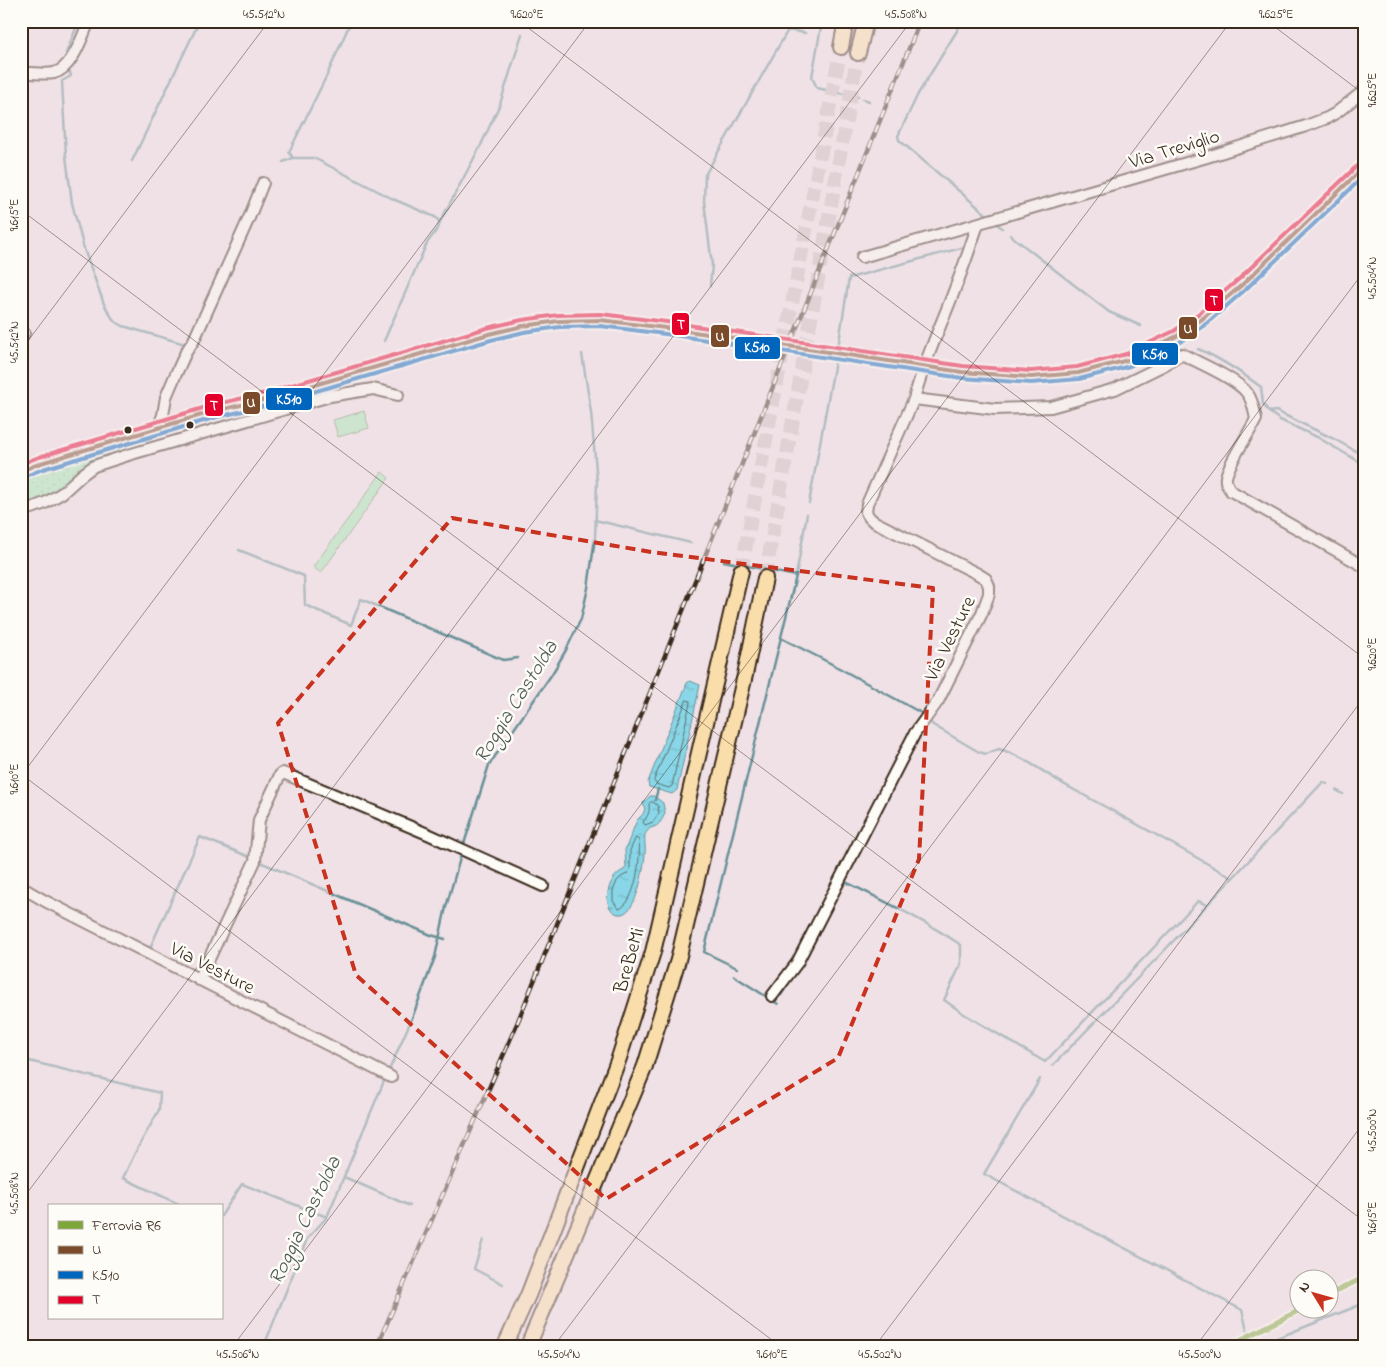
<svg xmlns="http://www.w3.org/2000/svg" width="1386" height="1367" font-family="'Indie Flower',sans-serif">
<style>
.grass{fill:url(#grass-dots);stroke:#6f8969}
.green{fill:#a3e8b4;stroke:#6f8969}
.water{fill:url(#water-ripples);stroke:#699197}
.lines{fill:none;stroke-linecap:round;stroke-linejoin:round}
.shore{stroke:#5a6f6e;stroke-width:1}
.stream{stroke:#699197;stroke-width:2.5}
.highway-tunnel{stroke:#ccbcbe;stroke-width:14;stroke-dasharray:14 7;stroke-linecap:butt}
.minor-casing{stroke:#3b2a1e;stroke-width:14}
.major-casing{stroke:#3b2a1e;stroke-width:16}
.highway-casing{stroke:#3b2a1e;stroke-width:18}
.minor{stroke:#fdfcf7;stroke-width:10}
.major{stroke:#f9deab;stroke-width:12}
.highway{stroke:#f9deab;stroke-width:14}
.rail-casing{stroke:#3b2a1e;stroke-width:4.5}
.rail{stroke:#fdfcf7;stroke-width:2.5;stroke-dasharray:8;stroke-linecap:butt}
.major-bridge-casing{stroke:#3b2a1e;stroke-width:16;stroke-linecap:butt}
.major-bridge{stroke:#f9deab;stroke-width:12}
.bus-1-casing{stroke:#fdfcf7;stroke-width:8}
.bus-2-casing{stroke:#fdfcf7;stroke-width:8}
.bus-3-casing{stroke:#fdfcf7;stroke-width:8}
.bus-1{stroke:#7a4b2a;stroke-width:4}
.bus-2{stroke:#0065bd;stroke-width:4}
.bus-3{stroke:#e4002b;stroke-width:4}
.rail-1-casing{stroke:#fdfcf7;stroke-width:9}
.rail-1{stroke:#7da738;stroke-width:5}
.marked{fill:none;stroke:#c8321e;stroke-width:4;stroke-dasharray:10 6;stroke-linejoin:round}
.ticks{fill:none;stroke:#3b2a1e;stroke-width:1;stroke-opacity:0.45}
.bus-dot{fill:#3b2a1e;stroke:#fdfcf7;stroke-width:2}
.labels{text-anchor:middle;stroke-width:5;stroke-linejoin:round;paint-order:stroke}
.street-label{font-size:20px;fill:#3b2a1e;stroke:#fdfcf7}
.water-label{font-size:21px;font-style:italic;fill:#525e5a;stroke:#fdfcf7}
.line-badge{stroke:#fdfcf7;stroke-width:2}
.badge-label{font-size:14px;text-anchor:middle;font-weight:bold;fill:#fff}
.neatline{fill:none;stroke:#3b2a1e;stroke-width:2}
.ticks-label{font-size:12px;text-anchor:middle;fill:#3b2a1e}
</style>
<defs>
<pattern id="grass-dots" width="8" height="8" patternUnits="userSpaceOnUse" patternTransform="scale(1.25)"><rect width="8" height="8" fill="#a3e8b4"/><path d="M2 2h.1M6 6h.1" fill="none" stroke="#8dc79a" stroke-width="1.8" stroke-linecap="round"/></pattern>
<pattern id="water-ripples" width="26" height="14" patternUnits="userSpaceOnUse" patternTransform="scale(1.25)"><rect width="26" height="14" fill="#88d6e7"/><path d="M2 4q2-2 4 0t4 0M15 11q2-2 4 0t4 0" fill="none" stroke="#76b8c6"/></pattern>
</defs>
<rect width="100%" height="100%" fill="#f0e1e6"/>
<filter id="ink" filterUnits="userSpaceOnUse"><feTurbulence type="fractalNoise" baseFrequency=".02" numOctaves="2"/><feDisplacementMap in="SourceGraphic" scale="10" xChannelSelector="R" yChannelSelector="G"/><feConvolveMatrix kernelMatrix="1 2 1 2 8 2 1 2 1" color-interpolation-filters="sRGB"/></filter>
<g filter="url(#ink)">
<path class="grass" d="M152,437L154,443L69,482L49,496L33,503L21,501V479Z"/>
<path class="green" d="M364,411L369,428L338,437L333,420Z
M382,472L389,478L321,573L313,567Z"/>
<path class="water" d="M690,681L700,685L677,790L672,794L649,787L648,782L687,683Z
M650,796H654L663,803L665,813C662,821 658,827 650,828L645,834C644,841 646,848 645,854C644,866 637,918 618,914C600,909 607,876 624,870L626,867L625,850L637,820L643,814L645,809L643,803Z"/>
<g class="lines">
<path class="shore" d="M687,700L690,701V703L672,786L669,788L656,784L654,781Z
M651,802H653L658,806L659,813L653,822L645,825L643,822C648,816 650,812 649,804Z
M636,838L639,840C641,856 636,903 619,909L613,901V891L617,881L621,877L627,874L630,869V851Z"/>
<path class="stream" d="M771,21L788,30L805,33
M822,21L812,77L817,88L858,97
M963,21L918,94L898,136L899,140L986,214
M67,58L66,53L79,21
M69,70L71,76L62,81L66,156L72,203L84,249L104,304L114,321L123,326L185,344
M863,99L869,101
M293,158L289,152L328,73L351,21
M132,161L199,22L197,21
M283,162L293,158H314L393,199L435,217L440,222L438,228L427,243L384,341
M440,222L481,145L500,104L522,34
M997,224L1002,228
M1010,235L1109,312L1141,326
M710,286L712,265L704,201L705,175L788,30
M838,348L849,278L965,247
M1198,349C1220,358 1242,373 1261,387L1263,404L1269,412L1276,411L1332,438L1365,456
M1269,412L1280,420L1317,437L1358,461L1365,466
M809,503L836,356
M595,520L691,543
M239,550L304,576L305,605L351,625L361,599L503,660L518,658
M724,561L796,576
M781,638L828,662L923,714
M928,719L933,725L979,752L986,754L999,749C1021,755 1046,774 1067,786C1122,816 1178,846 1232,878
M1336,790L1343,794
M655,800L658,789
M464,844L489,765L552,674L566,650L581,619L588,588L595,538L597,482L591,412L582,354
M260,862L431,935L445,939
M843,884L844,881C884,901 924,920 961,945V964L944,1000L964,1014L1045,1062L1198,901L1207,905
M33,900L40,904
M149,950L200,837L250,857
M737,968L704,952L796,576L807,514
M734,976L778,1004
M781,995L796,972
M21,1059L160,1093L159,1110L136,1151L123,1178L183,1206
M1052,1066L1161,954L1323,782L1327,784
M390,1068L412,1018L435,957L446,907L461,855
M1040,1079L984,1174L1242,1310L1247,1330
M344,1177L410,1206
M221,1216L242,1184L327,1217
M483,1240L474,1269L503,1284
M1251,1339L1272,1340L1365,1303
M264,1346L307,1239L327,1217L384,1081"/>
<path class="highway-tunnel" d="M741,571L841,47
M765,578L858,53"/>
<defs>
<path id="minor" d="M21,73C32,72 43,75 54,73C72,69 82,37 89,21
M862,257L1207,157L1306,126L1327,118L1336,113L1365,90
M21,339L24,333
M914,399L995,409L1051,407L1115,389L1166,364L1182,354C1199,363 1237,379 1247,393C1253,400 1254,411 1256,419C1248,436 1230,460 1226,477C1225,483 1228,486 1231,491L1365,567
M158,428L163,415L166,397L175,376L186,352L194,340L249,218L263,183
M21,507L32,508L45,503L62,493L83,474L94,466L128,455L330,396L373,389L398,395
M21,887L45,901L391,1077
M199,980L255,861L259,820L280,775L283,773L430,835L543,886
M772,996L797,963L915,733L938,701L982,613L989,594V586L986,579L978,574L873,521L869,517L866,512L867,504L914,399C924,360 942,324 956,286C964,266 971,245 978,224"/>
<path id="major" d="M962,372C1001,376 1040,380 1079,373C1119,366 1170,345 1203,319C1229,298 1253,274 1278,250C1307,222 1336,194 1365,166
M21,466L41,463L215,411L263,400L489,334L523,326L559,321L592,319L674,329"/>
<path id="highway" d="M841,47L846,21
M858,53L866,21
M505,1346L529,1293L619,1058L653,952L741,571
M528,1346L561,1268L645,1066L678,960L745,675L765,578"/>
</defs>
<use href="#minor" class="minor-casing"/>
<use href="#major" class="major-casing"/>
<use href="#highway" class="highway-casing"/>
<use href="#minor" class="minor"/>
<use href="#major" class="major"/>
<use href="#highway" class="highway"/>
<defs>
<path id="rail" d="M377,1346L516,1026L920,21"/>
</defs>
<use href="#rail" class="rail-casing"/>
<use href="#rail" class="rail"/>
<defs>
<path id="major-bridge" d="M674,329L962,372"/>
</defs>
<use href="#major-bridge" class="major-bridge-casing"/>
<use href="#major-bridge" class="major-bridge"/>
<defs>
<path id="bus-1" d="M21,471L41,463L215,411L263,400L489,334L523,326L559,321L600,320L674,329L962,372L1031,377L1078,373L1128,360L1177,336L1202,319L1243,284L1365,166"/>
<path id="bus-2" d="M23,477L43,469L217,417L265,406L491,340L524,332L560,327L600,326L673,335L962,378L1031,383L1079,379L1130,366L1180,342L1206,324L1247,288L1365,175"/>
<path id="bus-3" d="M21,464L39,457L213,405L261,394L487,328L522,320L558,315L601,314L675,323L963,366L1031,371L1077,367L1126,354L1174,331L1198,314L1239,279L1361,162"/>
</defs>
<use href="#bus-1" class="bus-1-casing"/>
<use href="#bus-2" class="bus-2-casing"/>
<use href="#bus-3" class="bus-3-casing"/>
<use href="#bus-1" class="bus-1"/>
<use href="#bus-2" class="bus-2"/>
<use href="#bus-3" class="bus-3"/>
<defs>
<path id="rail-1" d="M1328,1295L1365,1277
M1228,1346L1300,1310"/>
</defs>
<use href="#rail-1" class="rail-1-casing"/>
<use href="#rail-1" class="rail-1"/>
</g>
</g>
<path d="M0 0H1386V1367H0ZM452,518L651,552L933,588L919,859L838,1058L606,1199L356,975L278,723Z" fill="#f0e1e6" fill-opacity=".55" fill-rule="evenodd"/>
<path class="marked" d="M452,518L651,552L933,588L919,859L838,1058L606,1199L356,975L278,723Z"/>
<path class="ticks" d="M519,21L1365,659M1267,21L1365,95M21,210L1365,1222M21,350L269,21M21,774L780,1346M21,776L590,21M21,1201L911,21M21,1338L32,1346M233,1346L1231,21M554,1346L1365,270M875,1346L1365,696M1196,1346L1365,1121"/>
<g class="bus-dot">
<circle cx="190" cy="425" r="4.5"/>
<circle cx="128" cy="430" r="4.5"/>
</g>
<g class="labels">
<g class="street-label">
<text transform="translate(1174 148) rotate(-17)" y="7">Via Treviglio</text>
<text transform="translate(949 638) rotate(-64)" y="7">Via Vesture</text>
<text transform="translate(628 960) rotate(-74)" y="7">BreBeMi</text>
<text transform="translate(213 967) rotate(27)" y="7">Via Vesture</text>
</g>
<g class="water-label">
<text transform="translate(515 701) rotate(-58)" y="7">Roggia Castolda</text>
<text transform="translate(304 1220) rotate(-64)" y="7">Roggia Castolda</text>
</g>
</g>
<g class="line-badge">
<rect x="1204" y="288" width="20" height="24" rx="5" fill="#e4002b"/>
<rect x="671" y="312" width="19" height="24" rx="5" fill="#e4002b"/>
<rect x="1178" y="316" width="20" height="24" rx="5" fill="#7a4b2a"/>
<rect x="710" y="324" width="20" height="24" rx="5" fill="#7a4b2a"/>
<rect x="734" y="336" width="47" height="24" rx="5" fill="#0065bd"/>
<rect x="1131" y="342" width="48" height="24" rx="5" fill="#0065bd"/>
<rect x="265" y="387" width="48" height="24" rx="5" fill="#0065bd"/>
<rect x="242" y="391" width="19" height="24" rx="5" fill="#7a4b2a"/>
<rect x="204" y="393" width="20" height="24" rx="5" fill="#e4002b"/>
</g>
<g class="badge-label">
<text x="1214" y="305">T</text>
<text x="681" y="329">T</text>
<text x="1188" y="333">U</text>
<text x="720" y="341">U</text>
<text x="757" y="352">K510</text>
<text x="1155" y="359">K510</text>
<text x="289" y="404">K510</text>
<text x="251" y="407">U</text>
<text x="214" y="410">T</text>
</g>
<rect width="1386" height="1367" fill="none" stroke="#fdfcf7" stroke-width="55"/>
<rect x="48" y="1204" width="175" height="115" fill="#fdfcf7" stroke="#afa8a0"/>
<rect x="58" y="1221" width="25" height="8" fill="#7da738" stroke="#afa8a0"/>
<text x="92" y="1230" font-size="15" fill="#3b2a1e">Ferrovia R6</text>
<rect x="58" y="1246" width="25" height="8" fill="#7a4b2a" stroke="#afa8a0"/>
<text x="92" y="1254" font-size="15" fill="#3b2a1e">U</text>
<rect x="58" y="1271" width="25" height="8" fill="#0065bd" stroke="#afa8a0"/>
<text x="92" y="1280" font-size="15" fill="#3b2a1e">K510</text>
<rect x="58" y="1296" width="25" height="8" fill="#e4002b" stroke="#afa8a0"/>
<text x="92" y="1304" font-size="15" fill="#3b2a1e">T</text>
<g transform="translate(1314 1294) rotate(307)"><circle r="24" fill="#fdfcf7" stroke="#afa8a0"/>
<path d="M0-4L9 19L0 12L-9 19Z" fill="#c8321e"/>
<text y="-8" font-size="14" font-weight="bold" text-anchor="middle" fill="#3b2a1e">N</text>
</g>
<rect x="28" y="28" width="1330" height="1312" class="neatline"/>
<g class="ticks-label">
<text x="264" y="18">45.512°N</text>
<text x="527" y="18">9.620°E</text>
<text x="906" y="18">45.508°N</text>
<text x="1276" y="18">9.625°E</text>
<text transform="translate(1372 90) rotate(-90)" y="4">9.625°E</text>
<text transform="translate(14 215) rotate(-90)" y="4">9.615°E</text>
<text transform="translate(1372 278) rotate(-90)" y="4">45.504°N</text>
<text transform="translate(14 342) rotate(-90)" y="4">45.512°N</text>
<text transform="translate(1372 654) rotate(-90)" y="4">9.620°E</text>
<text transform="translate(14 779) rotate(-90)" y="4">9.610°E</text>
<text transform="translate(1372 1130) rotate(-90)" y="4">45.500°N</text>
<text transform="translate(14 1193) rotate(-90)" y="4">45.508°N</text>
<text transform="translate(1372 1218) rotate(-90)" y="4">9.615°E</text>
<text x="238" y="1358">45.506°N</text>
<text x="559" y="1358">45.504°N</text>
<text x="772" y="1358">9.610°E</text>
<text x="880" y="1358">45.502°N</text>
<text x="1200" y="1358">45.500°N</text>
</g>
</svg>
